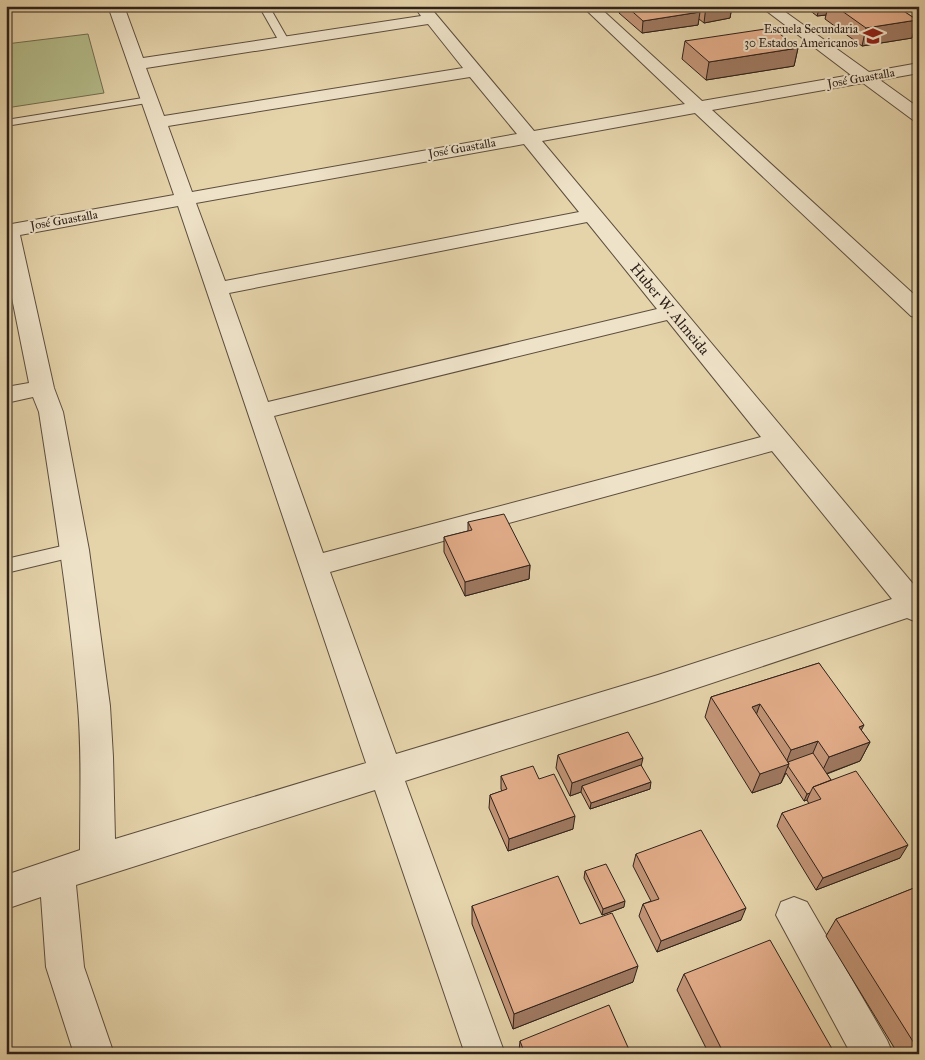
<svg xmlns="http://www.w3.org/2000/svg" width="925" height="1060" font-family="'IM FELL Great Primer',serif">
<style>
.green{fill:#b4bc8a;stroke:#716e52}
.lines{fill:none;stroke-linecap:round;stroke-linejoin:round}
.service-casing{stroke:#5c4e3e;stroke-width:2}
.minor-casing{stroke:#5c4e3e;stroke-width:2}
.service{fill:#eee2c8;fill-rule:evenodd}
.minor{fill:#eee2c8;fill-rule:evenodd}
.wall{fill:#c39577;stroke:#2e211a}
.shaded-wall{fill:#9f7961;stroke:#2e211a}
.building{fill:#e3ad8a;stroke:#2e211a}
.labels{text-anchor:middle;stroke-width:4;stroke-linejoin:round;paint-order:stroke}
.far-poi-label{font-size:12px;fill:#2e211a;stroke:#eee2c8;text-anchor:end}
.far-street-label{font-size:12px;fill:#2e211a;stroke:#eee2c8}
.street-label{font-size:15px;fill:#2e211a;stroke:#eee2c8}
</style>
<rect width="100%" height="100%" fill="#e5d3aa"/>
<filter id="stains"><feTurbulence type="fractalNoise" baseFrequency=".004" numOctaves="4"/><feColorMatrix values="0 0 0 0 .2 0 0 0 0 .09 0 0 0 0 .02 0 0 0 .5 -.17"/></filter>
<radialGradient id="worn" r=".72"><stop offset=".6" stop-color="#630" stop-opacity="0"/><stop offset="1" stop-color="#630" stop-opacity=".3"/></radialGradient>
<path class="green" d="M88,34L104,93L6,108V44Z"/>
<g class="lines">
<defs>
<path id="service" d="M259,6H269L289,41L288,43H280Z
M149,97L153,98L155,100L153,102L6,126V120Z
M75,543L81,545L84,550L81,555L6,573V559Z"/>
<path id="minor" d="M108,6H124L143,58L421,16L414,6H429L534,131L685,104L582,6H598L702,101L851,75L760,6H777L869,72L919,63V73L880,80L919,108V121L913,120L863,83L712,110L919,299V318L911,316L695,113L542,141L919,591V623L907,618L658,701L405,781L505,1054H465L375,790L76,885L84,967L114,1054H74L46,967L41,897L6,909V875L80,850C80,802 82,754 78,706C70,607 54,510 39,412L33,397L6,403V387L29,383L6,268V225L174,195ZM428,24L463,68L164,116L146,68ZM470,77L517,134L192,192L168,126ZM524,144L579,212L225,281L196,203ZM178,206L366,763L115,839L113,757L110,706L89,550L63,412L54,388L20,235ZM587,222L657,309L268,402L229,293ZM667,320L761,437L323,553L274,416ZM772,451L892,599L658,675L396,754L330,572Z
M794,897L807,902L887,1040L893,1054H851L776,915L781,902Z"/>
</defs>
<use href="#service" class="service-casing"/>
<use href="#minor" class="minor-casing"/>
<use href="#service" class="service"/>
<use href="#minor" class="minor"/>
</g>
<path class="wall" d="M620,6H732L730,18L704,23L699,19L698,25L642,33L619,13Z
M804,6H896L917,20L912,38L862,46L825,19L826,15L817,16Z
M685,41L798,48L794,66L706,80L682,59Z
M468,522L530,565L529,579L465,596L444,552V537L468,531Z
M819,663L861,730L870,742L860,761L827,774L831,780L900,858L816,890L777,826L782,813L809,804L807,800L804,801L786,773L781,783L752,793L705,717L711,697Z
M558,755L641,765L650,789L590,809L581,792L570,796L556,768Z
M501,776L539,779L573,829L508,851L489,808L490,795L502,791L501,789Z
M636,854L741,920L657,952L639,916L643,904L651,901L633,866Z
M585,871L624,907L602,915L584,878Z
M919,886V1054H898L826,936L836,919Z
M472,906L633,982L513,1029L472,924Z
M684,974L835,1054H709L677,990Z
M520,1041L631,1054H520L519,1051Z"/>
<path class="shaded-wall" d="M706,6H732L730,18L704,23Z
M820,6H828L826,15L817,16Z
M700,12L698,25L642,33L643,21Z
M917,20L912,38L862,46L866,28Z
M798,48L794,66L706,80L709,62Z
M530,565L529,579L465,596V582Z
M760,704L753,724L752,707Z
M864,725L854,744L859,727Z
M818,741L810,760L788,766L781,783L752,793L760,774L786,763L791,750Z
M870,742L860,761L820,776L829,757Z
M643,758L640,771L582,786L581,792L570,796L572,783Z
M651,782L650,789L590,809L591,803Z
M810,793L807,800L804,801L807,794Z
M575,816L573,829L508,851L509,839Z
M908,845L900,858L816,890L823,878Z
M625,901L624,907L602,915L603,909Z
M746,908L741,920L657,952L661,941Z
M638,966L633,982L513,1029L514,1014Z"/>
<path class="building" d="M626,6H692L700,12L643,21Z
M835,6H896L917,20L866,28Z
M772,28L798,48L709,62L685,41Z
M504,514L530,565L465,582L444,537L472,530L468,522Z
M819,663L864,725L859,727L870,742L829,757L818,741L791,750L760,704L752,707L789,764L760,774L711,697Z
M628,732L643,758L572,783L558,755Z
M813,753L831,780L813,787L810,793L807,794L788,766L789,764L788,762Z
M641,765L651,782L591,803L582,786Z
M533,766L539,779L554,774L575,816L509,839L490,795L507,789L501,776Z
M856,771L908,845L823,878L782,813L821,799L813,787Z
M701,830L746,908L661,941L643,904L659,899L636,854Z
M606,864L625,901L603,909L585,871Z
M558,876L580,924L612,913L638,966L514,1014L472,906Z
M919,886V1051L836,919Z
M770,940L835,1054H724L684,974Z
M609,1005L631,1054H525L520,1041Z"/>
<defs>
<symbol id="school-bare" viewBox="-9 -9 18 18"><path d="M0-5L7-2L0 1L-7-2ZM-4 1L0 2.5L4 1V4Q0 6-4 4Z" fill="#8f2418" stroke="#eee2c8" stroke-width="2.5" paint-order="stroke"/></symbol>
</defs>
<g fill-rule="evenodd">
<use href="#school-bare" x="859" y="22" width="28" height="28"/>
</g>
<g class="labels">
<g class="far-poi-label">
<text x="858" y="33">Escuela Secundaria<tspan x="858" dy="14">30 Estados Americanos</tspan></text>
</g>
<g class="far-street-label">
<text transform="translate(861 78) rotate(-10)" y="4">José Guastalla</text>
<text transform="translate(462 148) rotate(-10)" y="4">José Guastalla</text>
<text transform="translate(64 220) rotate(-10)" y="4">José Guastalla</text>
</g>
<g class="street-label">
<text transform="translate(670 309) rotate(50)" y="5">Huber W. Almeida</text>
</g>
</g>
<rect width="925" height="1060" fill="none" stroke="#e5d3aa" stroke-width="25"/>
<rect x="8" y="8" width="910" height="1045" fill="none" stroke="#2e211a" stroke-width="2.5"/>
<rect x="12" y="12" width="900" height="1035" fill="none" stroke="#2e211a"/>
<rect width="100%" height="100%" filter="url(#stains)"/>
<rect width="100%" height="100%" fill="url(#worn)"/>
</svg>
